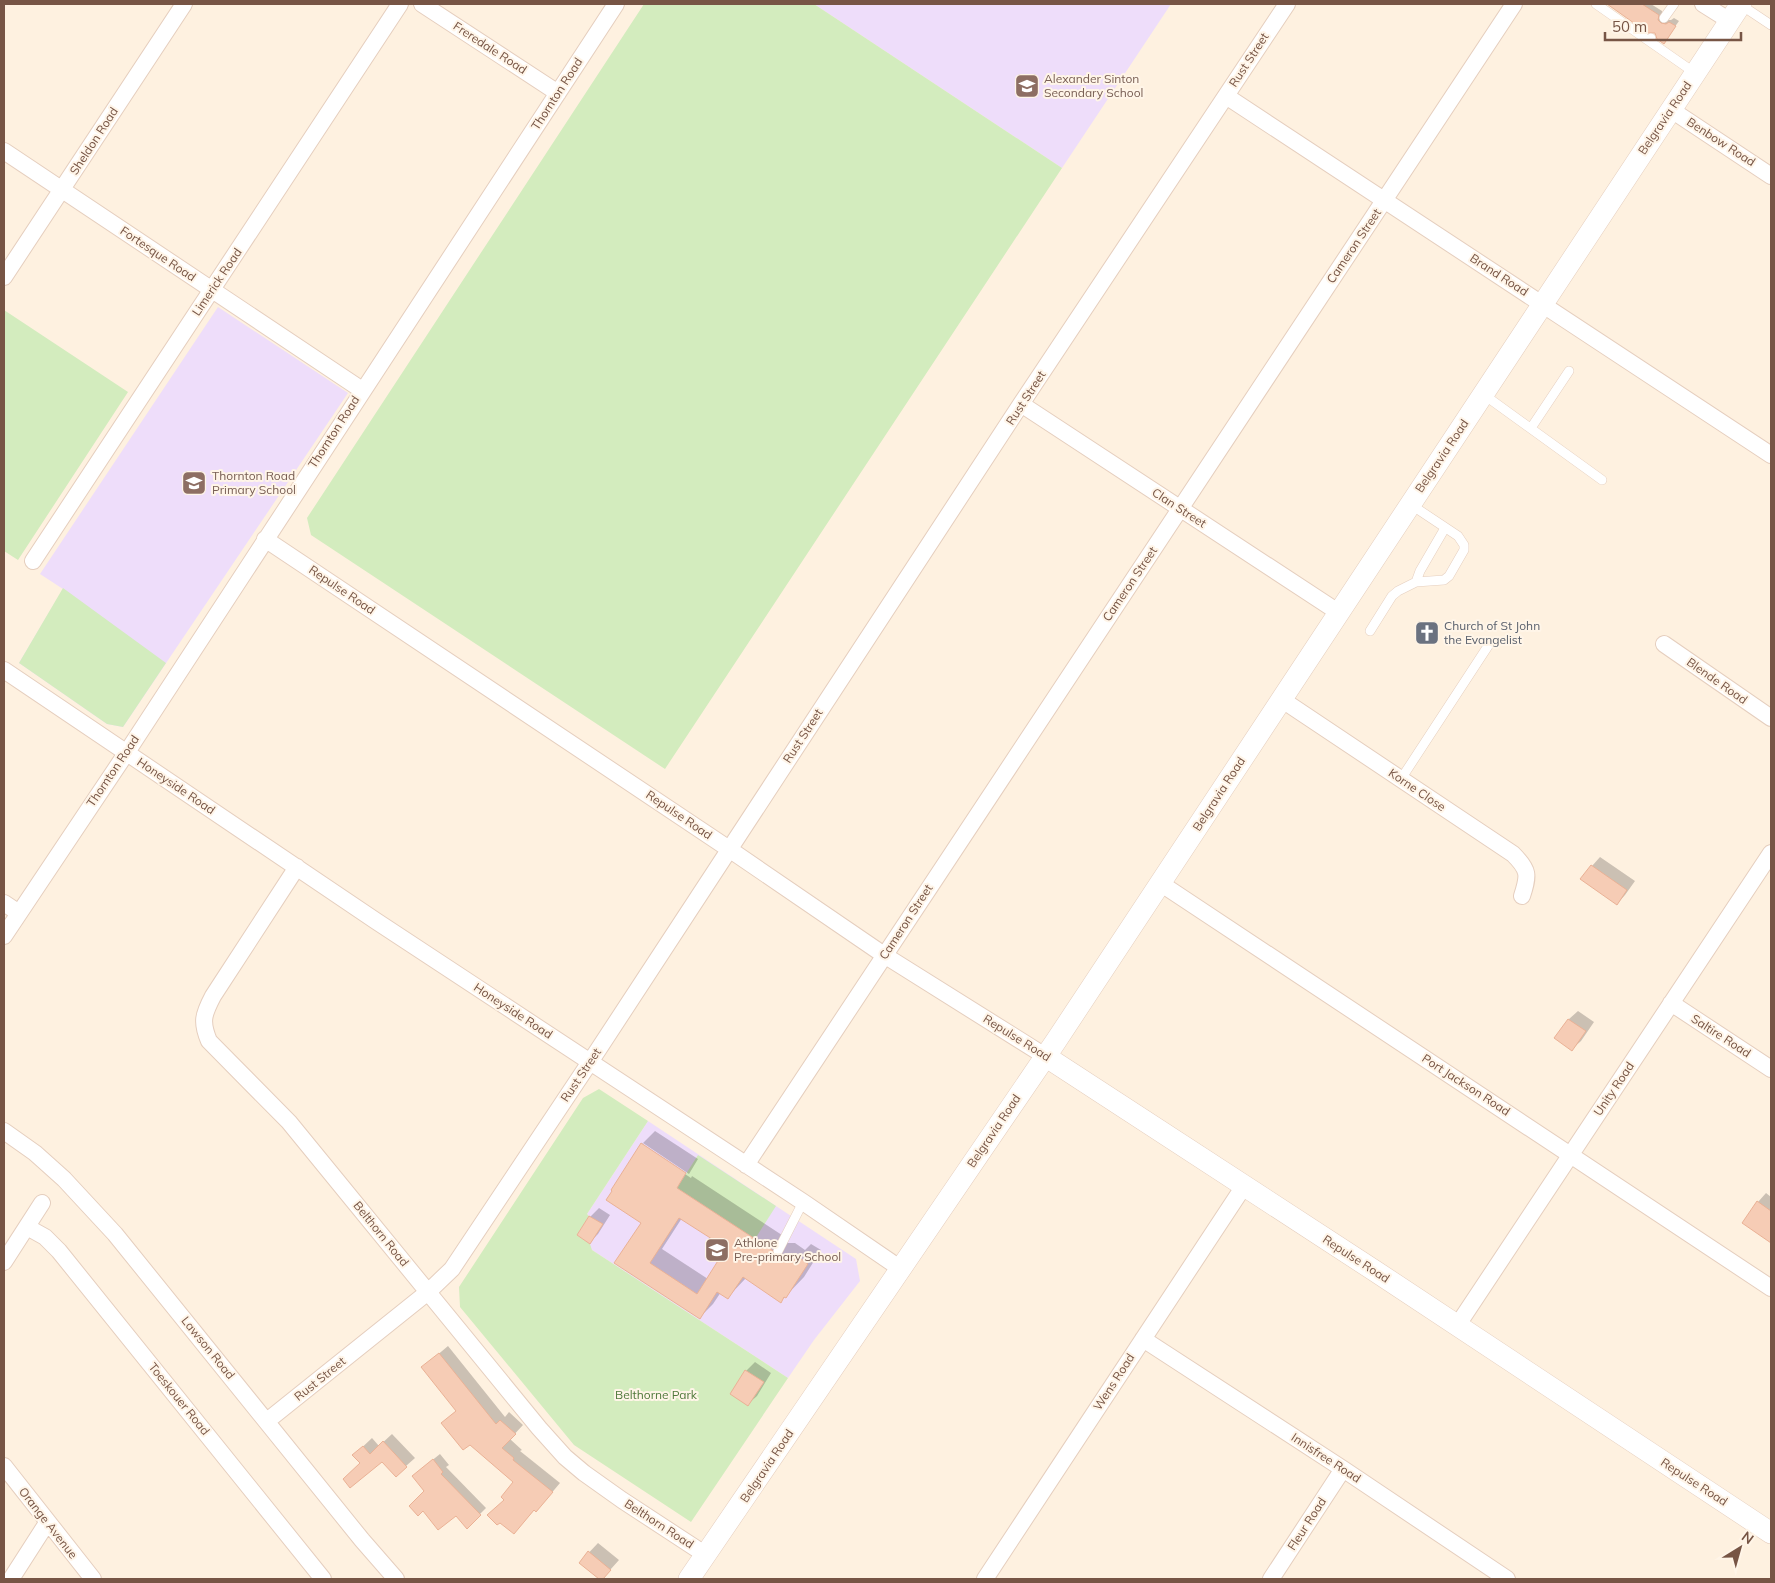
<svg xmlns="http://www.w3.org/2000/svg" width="1775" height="1583" font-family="Mulish,sans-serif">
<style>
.education{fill:#eeddfa}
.green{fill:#d3ecbe}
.shadow{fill:#0003;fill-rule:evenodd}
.building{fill:#f6ccb5;stroke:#eab195;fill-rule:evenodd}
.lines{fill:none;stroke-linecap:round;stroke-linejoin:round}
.service-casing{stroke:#e5cebe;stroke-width:10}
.minor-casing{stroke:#e5cebe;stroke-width:18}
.tertiary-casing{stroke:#e5cebe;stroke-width:22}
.service{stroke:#fff;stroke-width:9}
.minor{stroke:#fff;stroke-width:16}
.tertiary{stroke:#fff;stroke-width:21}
.labels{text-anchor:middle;stroke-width:4;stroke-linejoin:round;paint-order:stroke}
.street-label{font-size:12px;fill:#775545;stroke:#fff5e8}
.education-label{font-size:12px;fill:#785e54;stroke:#fff5e8;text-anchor:start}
.worship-label{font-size:12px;fill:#5b616d;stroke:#fff5e8;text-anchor:start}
.park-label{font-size:12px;fill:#4f783a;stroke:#fff5e8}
</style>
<rect width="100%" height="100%" fill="#fef1e0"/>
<path class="education" d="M814,4H1171L1062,168Z
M218,307L348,393L123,727L107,724L19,663L63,589L40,574Z
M648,1121L856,1259L860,1281L814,1340L788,1378L592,1250L577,1235L589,1216L587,1214Z"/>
<path class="green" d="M644,4H814L1062,168L665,769L311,535L307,518Z
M4,310L128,392L18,560L4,551Z
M63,588L166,663L123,727L107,724L19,663Z
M599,1089L648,1121L587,1214L589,1216L577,1235L590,1244L592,1250L788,1378L691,1522L574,1445L460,1307L459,1287L583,1098Z
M698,1155L776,1206L755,1239L677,1188Z"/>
<path class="shadow" d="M1609,4H1651L1662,11V16L1665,20H1671L1674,18L1679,21L1664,42L1655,31H1648Z
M1600,857L1635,881L1625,895L1617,904L1592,866Z
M1578,1011L1594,1022L1581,1041L1572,1049L1556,1038L1569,1019Z
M655,1131L698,1159L689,1174L643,1143V1146L691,1178L692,1176L785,1237L788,1243H795L805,1250L811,1244L821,1250L804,1277L781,1301L746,1278L728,1297L721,1292L713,1304L700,1317L616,1263L642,1222V1144ZM682,1218L728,1248L708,1279L662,1249Z
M1766,1193L1771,1197V1242L1744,1222L1758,1202Z
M599,1208L610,1215L598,1234L590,1242L578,1235L590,1217Z
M448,1346L505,1417L509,1412L523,1425L510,1439L522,1450L520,1451L560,1483L544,1502L536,1511L535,1509L514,1533L505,1500L514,1482L470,1443L443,1423L457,1410L423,1367Z
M755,1362L771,1373L757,1396L748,1404L731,1393L746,1371Z
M392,1434L415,1458L406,1466L382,1460L361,1463L354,1455L372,1438L379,1446Z
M440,1454L449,1465L446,1467L486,1508L467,1527L456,1514L426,1491L420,1470Z
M598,1543L619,1560L602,1579L580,1562Z"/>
<path class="building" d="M1607,4H1642L1659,15L1658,20L1661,23L1666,24L1669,22L1676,26L1664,44L1657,39L1655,33H1648Z
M1591,865L1627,890L1617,905L1580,879Z
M1568,1019L1586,1031L1572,1051L1554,1038Z
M641,1143L686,1173L677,1188L772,1250L775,1256H781L792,1263L797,1256L808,1264L786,1298L784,1297L781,1303L743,1277L728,1299L717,1292L700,1319L614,1263L641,1223L606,1200L612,1191L611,1190ZM679,1218L726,1248L697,1294L650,1263Z
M1757,1201L1771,1211V1243L1742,1223Z
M589,1216L603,1224L590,1244L577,1235Z
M439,1353L496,1424L500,1420L516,1434L502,1448L514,1458L513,1460L553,1492L536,1512L534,1510L514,1534L500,1523L497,1525L487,1515L504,1500L501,1497L513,1482L470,1445L463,1450L441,1423L456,1411L421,1367Z
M745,1370L764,1382L748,1406L730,1394Z
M383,1441L407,1467L396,1477L382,1462L350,1488L343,1479L360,1463L352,1455L363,1446L370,1454Z
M433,1459L443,1472L441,1474L481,1515L467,1529L456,1516L438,1530L423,1511L418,1516L409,1506L424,1491L412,1476Z
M588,1551L611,1570L603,1579H599L579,1563Z"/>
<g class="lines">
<defs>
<path id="service" d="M1596,4L1649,41
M1741,5L1771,25
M1664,18L1674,4
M1651,38L1649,41L1695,73
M1483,394L1602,480
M1531,428L1569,371
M1416,582L1420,571L1445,528
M1370,631L1392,596L1398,591L1416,582L1444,580L1449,576L1464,550V545L1458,536L1410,504
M1401,779L1488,646
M778,1251L803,1202"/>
<path id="minor" d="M422,4L558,93
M1703,4L1730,21
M1226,96L1771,455
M1670,109L1771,176
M4,151L362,390
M4,277L184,4
M1021,404L1338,612
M265,539L729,849L884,955L1045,1056
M33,561L400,4
M1664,644L1771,718
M4,670L376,921L803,1202L901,1269
M1281,699L1513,854C1529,870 1529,875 1522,896
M297,867L213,996C203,1015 201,1022 209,1041L289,1122L539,1428L565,1457L584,1473L622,1500L706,1555
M1160,883L1771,1288
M4,903L19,913
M4,936L127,752L616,4
M1671,1003L1771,1069
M4,1131L35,1153L64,1179L115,1234L362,1540L396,1579
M746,1165L1514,4
M27,1227L45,1237L59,1251L323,1579
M4,1262L42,1203
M1457,1326L1771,853
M1143,1339L1343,1469L1507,1579
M267,1421L428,1292L452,1269L598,1050L1021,404L1287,4
M4,1466L93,1579
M11,1579L47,1523
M985,1579L1244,1186
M1271,1579L1343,1469"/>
<path id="tertiary" d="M1045,1056L1375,1271L1771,1533
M689,1579L1056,1041L1741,4"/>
</defs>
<use href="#service" class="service-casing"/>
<use href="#minor" class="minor-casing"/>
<use href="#tertiary" class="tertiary-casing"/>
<use href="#service" class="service"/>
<use href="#minor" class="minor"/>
<use href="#tertiary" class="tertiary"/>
</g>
<defs>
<symbol id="school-square" viewBox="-11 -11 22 22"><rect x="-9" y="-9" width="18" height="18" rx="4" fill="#8d6e63" stroke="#fff5e8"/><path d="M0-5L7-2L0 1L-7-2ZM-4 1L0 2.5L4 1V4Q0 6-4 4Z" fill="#fff"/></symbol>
<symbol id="church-square" viewBox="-11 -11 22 22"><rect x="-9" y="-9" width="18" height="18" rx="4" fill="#6b7280" stroke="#fff5e8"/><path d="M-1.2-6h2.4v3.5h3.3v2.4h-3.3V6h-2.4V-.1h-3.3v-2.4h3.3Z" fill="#fff"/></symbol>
</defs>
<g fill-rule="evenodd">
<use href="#school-square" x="1013" y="72" width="28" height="28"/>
<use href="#school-square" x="180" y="469" width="28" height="28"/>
<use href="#church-square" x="1413" y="619" width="28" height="28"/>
<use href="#school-square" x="703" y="1236" width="28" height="28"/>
</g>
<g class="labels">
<g class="street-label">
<text transform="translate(490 48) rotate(33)" y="4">Freredale Road</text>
<text transform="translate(1249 60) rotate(-57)" y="4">Rust Street</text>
<text transform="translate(557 94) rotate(-57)" y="4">Thornton Road</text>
<text transform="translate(1665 118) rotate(-56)" y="4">Belgravia Road</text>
<text transform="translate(94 141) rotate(-57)" y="4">Sheldon Road</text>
<text transform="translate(1721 142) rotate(33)" y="4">Benbow Road</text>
<text transform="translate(1354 246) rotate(-56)" y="4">Cameron Street</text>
<text transform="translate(158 254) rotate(34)" y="4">Fortesque Road</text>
<text transform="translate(1499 275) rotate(33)" y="4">Brand Road</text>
<text transform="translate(217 282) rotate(-56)" y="4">Limerick Road</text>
<text transform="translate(1026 398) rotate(-57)" y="4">Rust Street</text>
<text transform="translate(334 432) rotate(-57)" y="4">Thornton Road</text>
<text transform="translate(1442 456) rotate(-56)" y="4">Belgravia Road</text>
<text transform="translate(1179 508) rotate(33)" y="4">Clan Street</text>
<text transform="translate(1130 584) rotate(-56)" y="4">Cameron Street</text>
<text transform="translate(342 590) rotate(34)" y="4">Repulse Road</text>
<text transform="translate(1717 681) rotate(35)" y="4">Blende Road</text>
<text transform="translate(803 736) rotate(-57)" y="4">Rust Street</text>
<text transform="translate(113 771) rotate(-56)" y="4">Thornton Road</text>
<text transform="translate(176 786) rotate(34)" y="4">Honeyside Road</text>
<text transform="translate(1417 790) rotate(34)" y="4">Korne Close</text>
<text transform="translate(1219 794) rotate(-57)" y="4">Belgravia Road</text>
<text transform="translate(679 815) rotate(34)" y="4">Repulse Road</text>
<text transform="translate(906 922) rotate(-57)" y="4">Cameron Street</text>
<text transform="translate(513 1011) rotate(33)" y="4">Honeyside Road</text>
<text transform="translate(1721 1036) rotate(33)" y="4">Saltire Road</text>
<text transform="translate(1017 1038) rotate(32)" y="4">Repulse Road</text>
<text transform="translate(581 1075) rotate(-56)" y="4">Rust Street</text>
<text transform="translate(1466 1085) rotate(33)" y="4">Port Jackson Road</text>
<text transform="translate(1614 1089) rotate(-56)" y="4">Unity Road</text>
<text transform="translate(994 1131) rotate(-56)" y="4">Belgravia Road</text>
<text transform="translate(381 1234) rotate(51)" y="4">Belthorn Road</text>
<text transform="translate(1356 1259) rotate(33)" y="4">Repulse Road</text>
<text transform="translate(208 1348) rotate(51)" y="4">Lawson Road</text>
<text transform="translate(320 1379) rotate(-39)" y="4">Rust Street</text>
<text transform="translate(1114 1382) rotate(-57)" y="4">Wens Road</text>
<text transform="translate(179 1399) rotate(51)" y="4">Toeskouer Road</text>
<text transform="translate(1326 1458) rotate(33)" y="4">Innisfree Road</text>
<text transform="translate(767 1466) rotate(-56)" y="4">Belgravia Road</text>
<text transform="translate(1694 1482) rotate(33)" y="4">Repulse Road</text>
<text transform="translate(48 1523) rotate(52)" y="4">Orange Avenue</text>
<text transform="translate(659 1524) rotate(33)" y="4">Belthorn Road</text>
<text transform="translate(1307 1524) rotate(-57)" y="4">Fleur Road</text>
</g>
<g class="education-label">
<text x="1044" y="83">Alexander Sinton<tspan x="1044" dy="14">Secondary School</tspan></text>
<text x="212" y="480">Thornton Road<tspan x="212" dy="14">Primary School</tspan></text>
<text x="734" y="1247">Athlone<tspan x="734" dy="14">Pre-primary School</tspan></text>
</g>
<g class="worship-label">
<text x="1444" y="630">Church of St John<tspan x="1444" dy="14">the Evangelist</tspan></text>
</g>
<g class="park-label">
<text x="656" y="1399">Belthorne Park</text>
</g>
</g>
<rect width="1775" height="1583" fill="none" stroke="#775545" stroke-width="10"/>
<g transform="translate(1740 1548) rotate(37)" stroke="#fff5e8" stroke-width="4" paint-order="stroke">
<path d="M0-4L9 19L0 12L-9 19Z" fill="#775545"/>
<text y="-8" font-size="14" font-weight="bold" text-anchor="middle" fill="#775545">N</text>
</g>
<path d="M1605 32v8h136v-8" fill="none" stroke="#775545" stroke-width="2.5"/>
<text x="1612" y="32" font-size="15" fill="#775545" stroke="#fff5e8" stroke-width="4" paint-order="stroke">50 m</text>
</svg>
